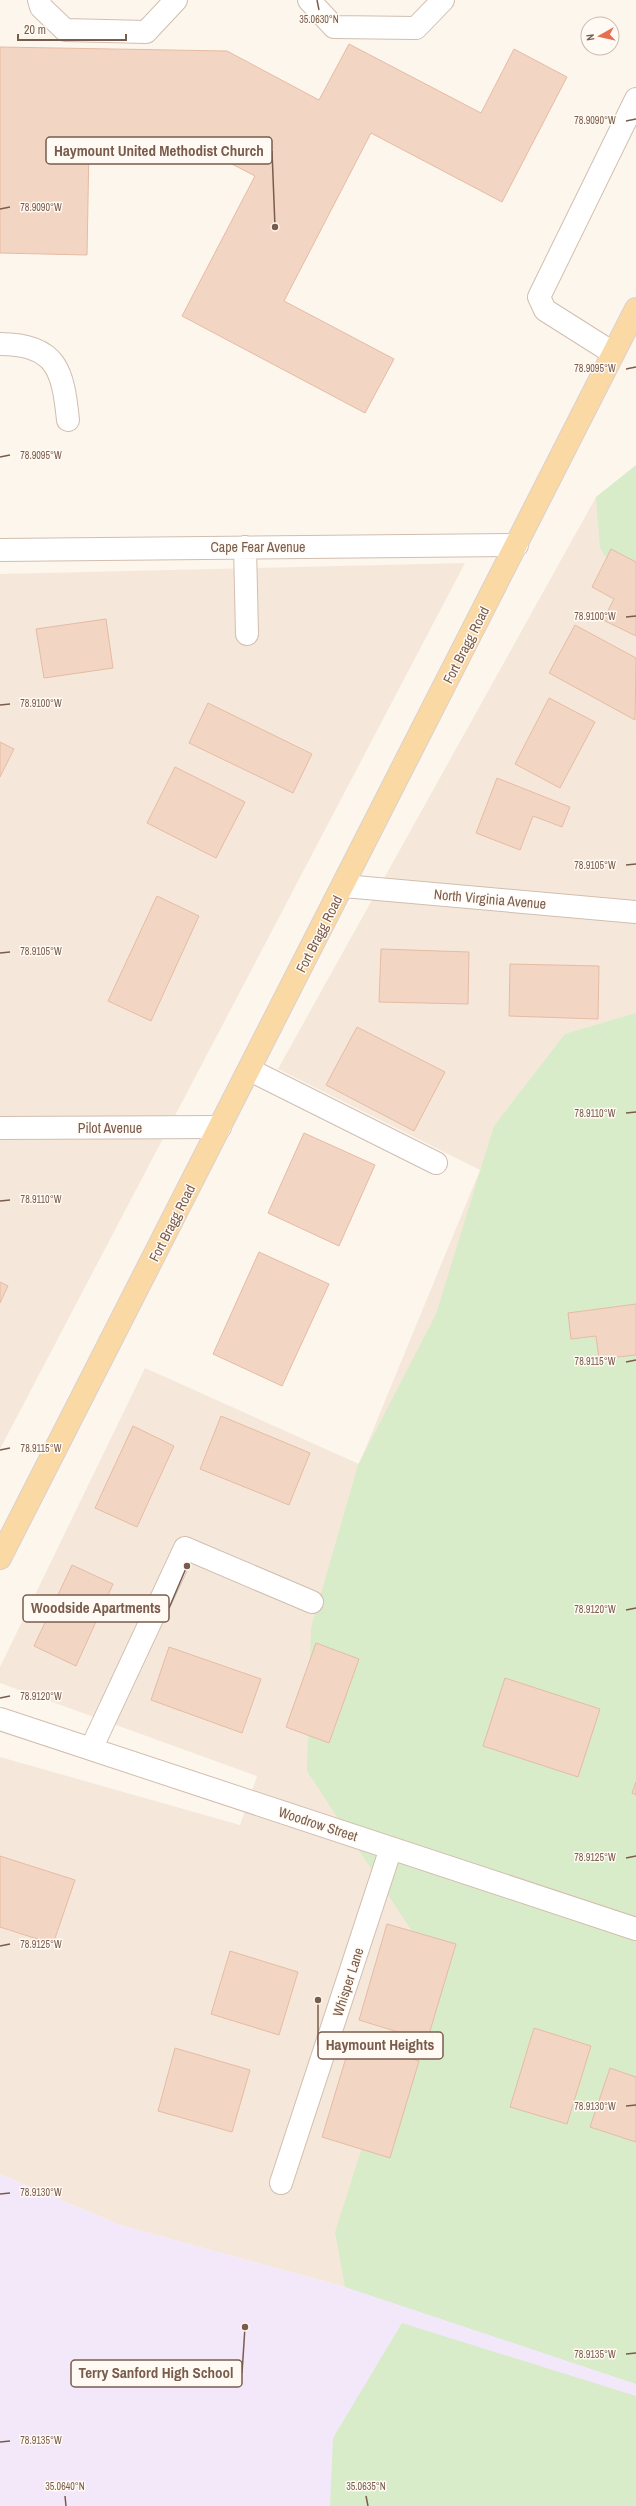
<svg xmlns="http://www.w3.org/2000/svg" width="636" height="2506" font-family="'Archivo Narrow',sans-serif">
<style>
.residential{fill:#f5e8da}
.education{fill:#f3e8fa}
.green{fill:#d8ecc9}
.building{fill:#f3d5c3;stroke:#e6bba3}
.lines{fill:none;stroke-linecap:round;stroke-linejoin:round}
.minor-casing{stroke:#d1beb0;stroke-width:24}
.major-casing{stroke:#dad1cd;stroke-width:24}
.minor{stroke:#fff;stroke-width:22}
.major{stroke:#fbd9a5;stroke-width:22}
.ticks{fill:none;stroke:#7a5c4d;stroke-width:1.5}
.labels{text-anchor:middle;stroke-width:3;stroke-linejoin:round;paint-order:stroke}
.street-label{font-size:14px;fill:#7a5c4d;stroke:#fffaf3}
.ticks-label{font-size:10px;text-anchor:middle;fill:#7a5c4d;stroke:#fffaf3;stroke-width:3;stroke-linejoin:round;paint-order:stroke}
.leader{fill:none;stroke:#7a5c4d;stroke-width:1.5}
.callout-dot{fill:#7a5c4d;stroke:#fffaf3;stroke-width:1.5}
.callout{fill:#fffaf3;stroke:#7a5c4d;stroke-width:1.5}
.callout-label{font-size:15px;text-anchor:middle;font-weight:bold;fill:#7a5c4d}
</style>
<rect width="100%" height="100%" fill="#fdf6ec"/>
<path class="residential" d="M596,497L636,505V2367L120,2225L0,2174V1757L240,1825L257,1776L0,1683V1667L145,1368L359,1464L480,1170L278,1069Z
M465,563L0,1449V574Z"/>
<path class="education" d="M0,2174L120,2225L636,2367V2506H0Z"/>
<path class="green" d="M636,465V603L600,548L596,497Z
M636,1013V2384L345,2287L335,2232L377,2101L419,1942L307,1771L311,1628L358,1465L436,1314L494,1126L565,1034Z
M402,2323L636,2396V2506H330L333,2438Z"/>
<path class="building" d="M349,44L481,113L514,49L567,77L502,202L371,133L284,301L394,359L365,413L182,316L255,176L203,149L89,146L87,255L0,253V47L227,51L319,100Z
M611,549L636,562V636L603,620L614,599L592,587Z
M106,619L113,668L44,678L36,629Z
M575,625L636,658L635,720L549,673Z
M549,698L595,722L560,788L515,764Z
M208,703L312,754L293,793L189,743Z
M0,742L14,749L0,777Z
M175,767L245,802L216,858L147,823Z
M497,778L570,807L562,827L533,816L520,850L476,833Z
M157,896L199,916L151,1021L108,1001Z
M381,949L469,952L468,1004L379,1002Z
M510,964L599,966L598,1019L509,1016Z
M357,1027L445,1072L414,1131L326,1085Z
M304,1133L375,1165L339,1246L268,1213Z
M259,1252L329,1284L282,1386L213,1354Z
M0,1282L8,1286L0,1303Z
M636,1304V1355L599,1359L596,1336L571,1339L568,1313Z
M221,1416L310,1453L289,1505L200,1469Z
M133,1426L174,1446L137,1527L95,1508Z
M72,1565L113,1584L76,1666L34,1646Z
M316,1643L359,1659L329,1743L286,1727Z
M169,1647L261,1679L242,1733L151,1700Z
M505,1678L600,1709L578,1777L483,1746Z
M636,1782V1795L632,1793Z
M0,1856L75,1880L53,1944L0,1927Z
M387,1924L456,1944L427,2041L359,2020Z
M230,1951L298,1972L279,2035L211,2014Z
M534,2028L591,2046L567,2124L510,2107Z
M351,2041L419,2061L390,2158L322,2137Z
M175,2048L250,2070L232,2132L158,2111Z
M610,2068L636,2077V2142L590,2127Z"/>
<g class="lines">
<defs>
<path id="minor" d="M39,0L41,7L65,30L146,32L176,0
M309,0L334,27L416,28L443,0
M0,344C57,344 63,371 68,420
M613,353L545,310L539,297L636,99
M245,547L247,634
M0,550L517,545
M344,886L636,912
M250,1070L436,1163
M0,1128L220,1127
M0,1719L636,1929
M91,1749L185,1548L312,1602
M281,2183L391,1848"/>
<path id="major" d="M0,1558L636,309"/>
</defs>
<use href="#minor" class="minor-casing"/>
<use href="#major" class="major-casing"/>
<use href="#minor" class="minor"/>
<use href="#major" class="major"/>
</g>
<path class="ticks" d="M317,0L319,10M626,121L636,119M0,209L10,207M626,369L636,367M0,457L10,455M626,617L636,616M0,705L10,704M626,865L636,864M0,953L10,952M626,1113L636,1112M0,1201L10,1200M626,1362L636,1360M0,1450L10,1448M626,1610L636,1608M0,1698L10,1696M626,1858L636,1856M0,1946L10,1944M626,2106L636,2105M0,2194L10,2193M626,2354L636,2353M0,2442L10,2441M65,2496L66,2506M366,2496L368,2506"/>
<g class="labels">
<g class="street-label">
<text x="258" y="552">Cape Fear Avenue</text>
<text transform="translate(466 645) rotate(-63)" y="5">Fort Bragg Road</text>
<text transform="translate(490 899) rotate(5)" y="5">North Virginia Avenue</text>
<text transform="translate(319 934) rotate(-63)" y="5">Fort Bragg Road</text>
<text x="110" y="1133">Pilot Avenue</text>
<text transform="translate(172 1223) rotate(-63)" y="5">Fort Bragg Road</text>
<text transform="translate(318 1824) rotate(18)" y="5">Woodrow Street</text>
<text transform="translate(348 1982) rotate(-72)" y="5">Whisper Lane</text>
</g>
</g>
<g class="ticks-label">
<text x="319" y="23">35.0630°N</text>
<text x="595" y="124">78.9090°W</text>
<text x="41" y="211">78.9090°W</text>
<text x="595" y="372">78.9095°W</text>
<text x="41" y="459">78.9095°W</text>
<text x="595" y="620">78.9100°W</text>
<text x="41" y="707">78.9100°W</text>
<text x="595" y="869">78.9105°W</text>
<text x="41" y="955">78.9105°W</text>
<text x="595" y="1117">78.9110°W</text>
<text x="41" y="1203">78.9110°W</text>
<text x="595" y="1365">78.9115°W</text>
<text x="41" y="1452">78.9115°W</text>
<text x="595" y="1613">78.9120°W</text>
<text x="41" y="1700">78.9120°W</text>
<text x="595" y="1861">78.9125°W</text>
<text x="41" y="1948">78.9125°W</text>
<text x="595" y="2110">78.9130°W</text>
<text x="41" y="2196">78.9130°W</text>
<text x="595" y="2358">78.9135°W</text>
<text x="41" y="2444">78.9135°W</text>
<text x="65" y="2490">35.0640°N</text>
<text x="366" y="2490">35.0635°N</text>
</g>
<path class="leader" d="M275 227L272 151M187 1566L169 1608M318 2000L318 2045M245 2327L242 2373"/>
<g class="callout-dot">
<circle cx="275" cy="227" r="4"/>
<circle cx="187" cy="1566" r="4"/>
<circle cx="318" cy="2000" r="4"/>
<circle cx="245" cy="2327" r="4"/>
</g>
<g class="callout">
<rect x="46" y="137" width="226" height="27" rx="4"/>
<rect x="23" y="1595" width="146" height="27" rx="4"/>
<rect x="318" y="2032" width="125" height="27" rx="4"/>
<rect x="71" y="2360" width="171" height="27" rx="4"/>
</g>
<g class="callout-label">
<text x="159" y="156">Haymount United Methodist Church</text>
<text x="96" y="1613">Woodside Apartments</text>
<text x="380" y="2050">Haymount Heights</text>
<text x="156" y="2378">Terry Sanford High School</text>
</g>
<g transform="translate(600 36) rotate(262)"><circle r="19" fill="#fffaf3" stroke="#cabbb1"/>
<path d="M0-3L7 15L0 10L-7 15Z" fill="#e76f51"/>
<text y="-6" font-size="11" font-weight="bold" text-anchor="middle" fill="#7a5c4d">N</text>
</g>
<path d="M18 34v6h108v-6" fill="none" stroke="#7a5c4d" stroke-width="2"/>
<text x="24" y="34" font-size="12" fill="#7a5c4d" stroke="#fffaf3" stroke-width="3" paint-order="stroke">20 m</text>
</svg>
